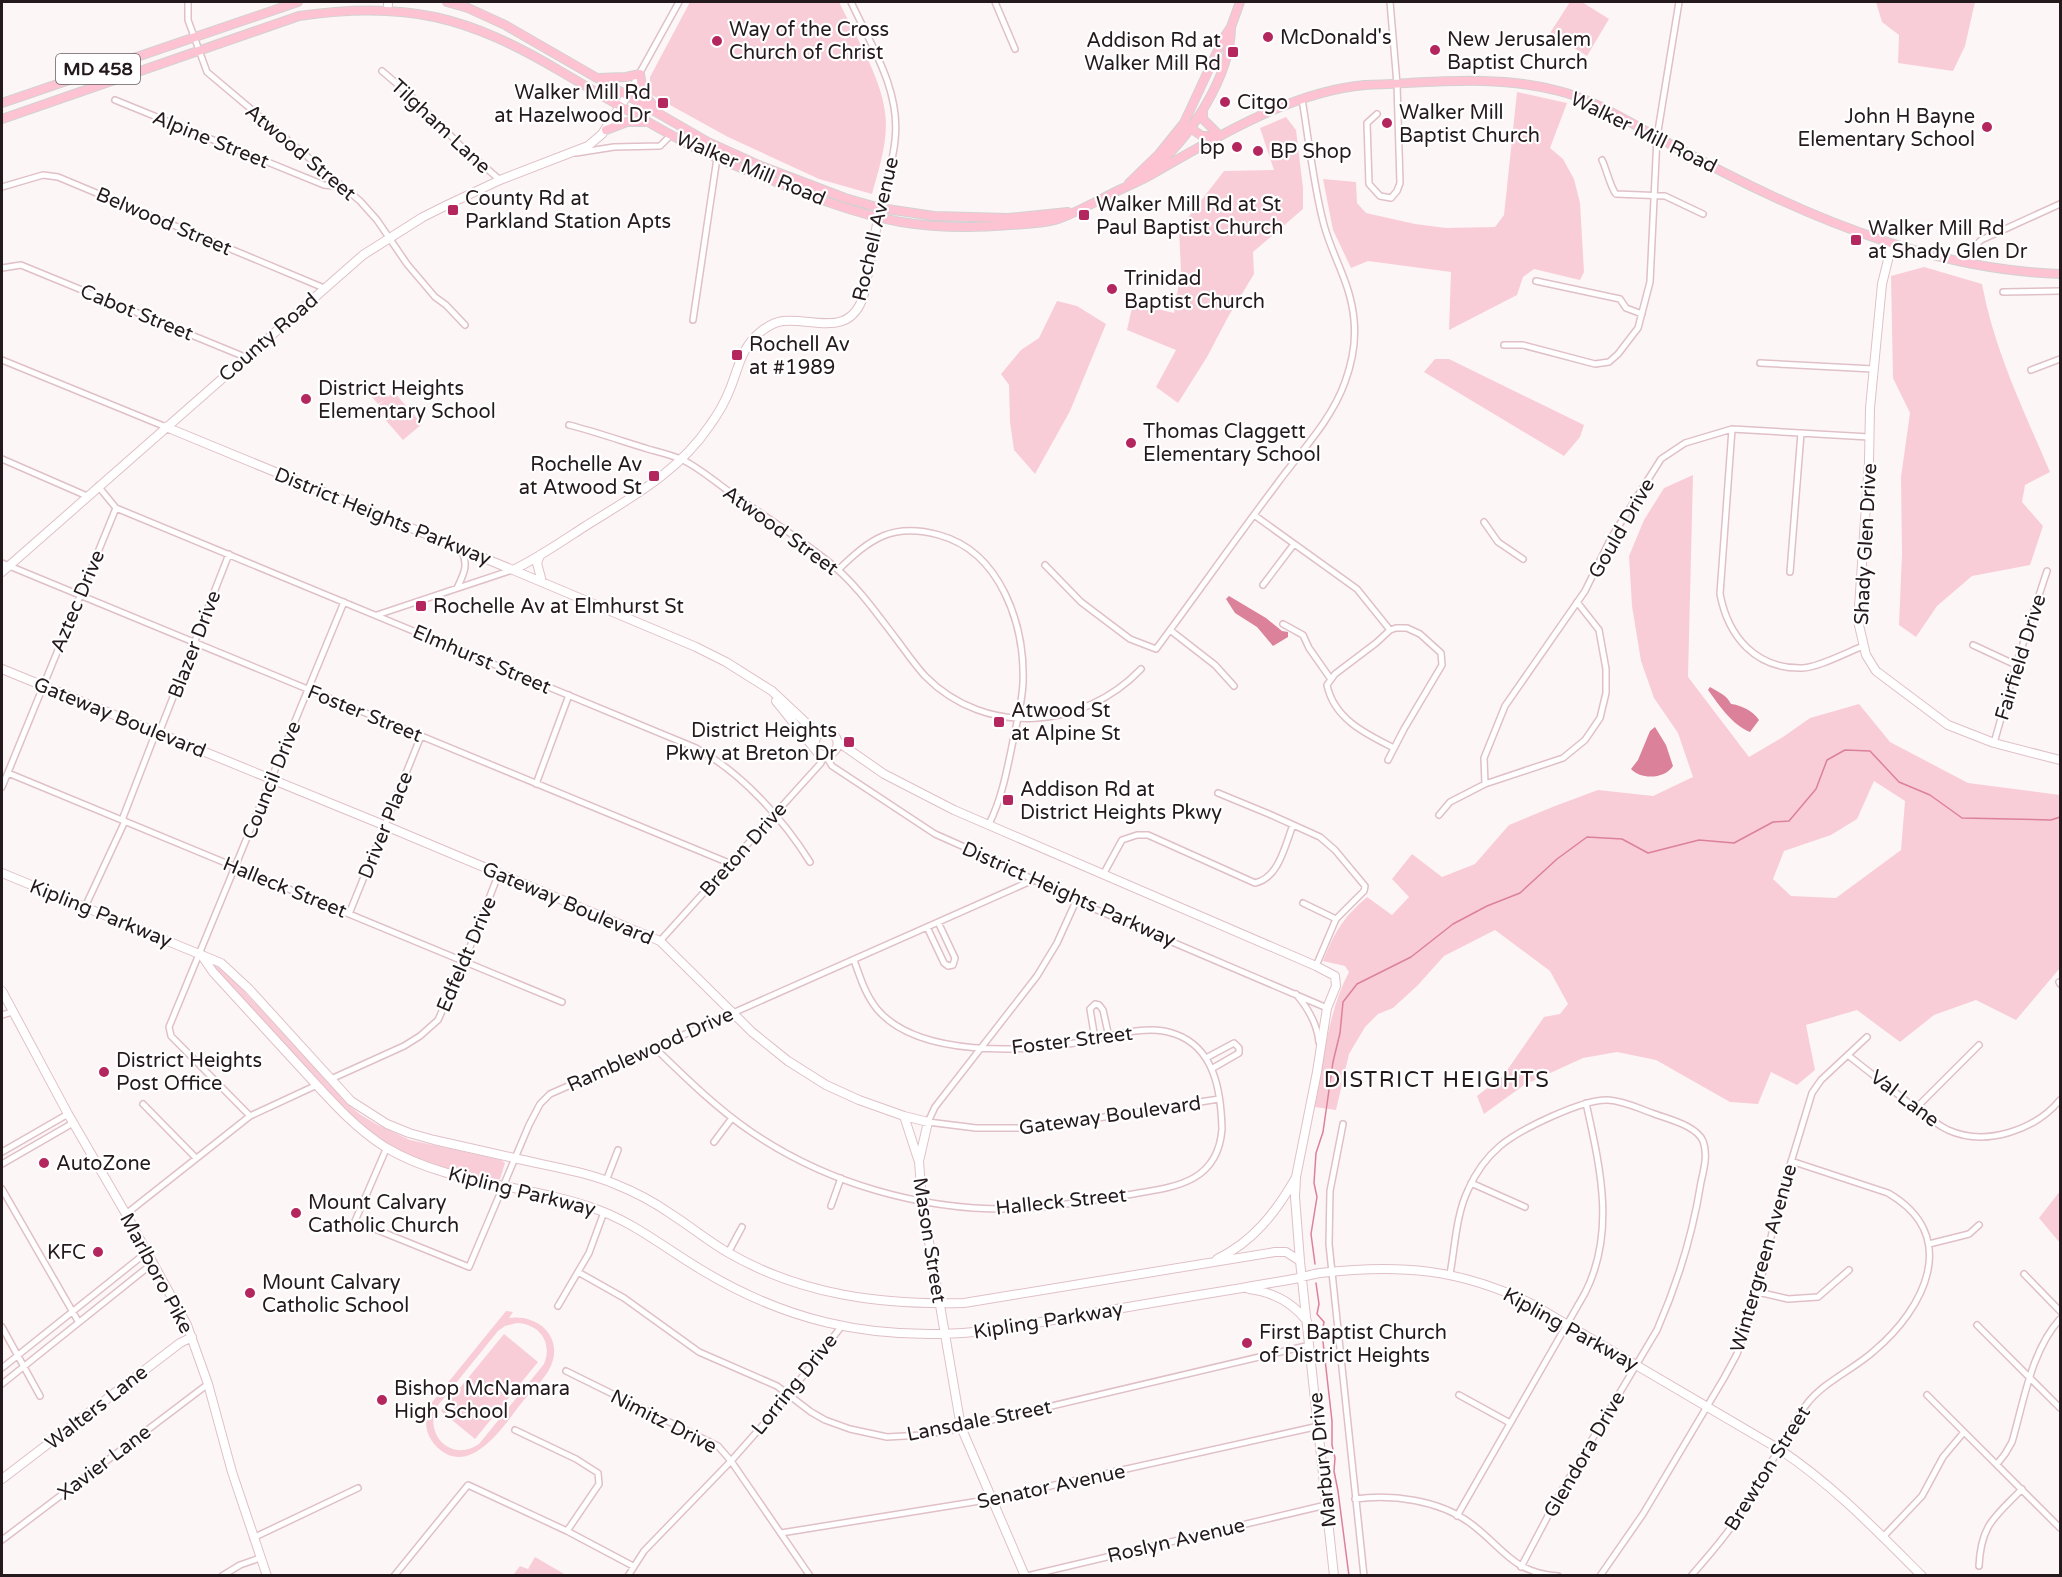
<svg xmlns="http://www.w3.org/2000/svg" width="2062" height="1577" font-family="'Varela Round',sans-serif">
<style>
.green{fill:#f9cdd7;fill-rule:evenodd}
.water{fill:#dc819a}
.lines{fill:none;stroke-linecap:round;stroke-linejoin:round}
.stream{stroke:#dc819a;stroke-width:1.5}
.street-casing{stroke:#e0c0c7;stroke-width:8}
.secondary-casing{stroke:#e0c0c7;stroke-width:10}
.primary-casing{stroke:#d3d1d2;stroke-width:10}
.street{stroke:#fff;stroke-width:5}
.secondary{stroke:#fff;stroke-width:8}
.primary{stroke:#fec3d3;stroke-width:8}
.poi-dot{fill:#b4275e;stroke:#fff;stroke-width:2}
.labels{text-anchor:middle;stroke-width:4.5;stroke-linejoin:round;paint-order:stroke}
.shield{fill:#fff;stroke:#665e60;stroke-width:1.5}
.shield-label{font-size:18px;font-weight:bold;fill:#24191c}
.poi-label{font-size:20px;fill:#24191c;stroke:#fff;text-anchor:start}
.street-label{font-size:20px;fill:#24191c;stroke:#fff}
.quarter-label{font-size:22px;letter-spacing:1.5px;fill:#24191c;stroke:#fff}
</style>
<rect width="100%" height="100%" fill="#fdf6f7"/>
<path class="green" d="M690,2H839C854,33 881,77 885,112C889,139 879,168 872,194L819,179L728,137L650,94V77Z
M1570,2H1582L1609,19L1587,56L1550,33Z
M1876,2H1975L1965,46L1953,71L1898,63L1899,35L1882,22Z
M1517,92L1567,103L1550,148L1563,159L1574,179L1580,203L1584,272L1580,280L1534,269L1523,277L1517,295L1449,330L1451,272L1368,261L1351,268L1333,230L1323,179L1356,182L1357,203L1366,213L1415,224L1446,228L1495,227L1504,215Z
M1286,117L1296,130L1303,188V209L1253,252L1254,274L1228,317L1207,357L1178,403L1156,387L1176,350L1127,330L1133,303L1174,313L1181,271L1179,229L1224,171L1274,170L1260,128Z
M1924,267L1982,284C1994,350 2024,411 2050,472L2025,485L2022,502L2043,526L2030,565L1972,576L1937,606L1916,637L1899,625L1902,554L1901,477L1910,413L1893,378L1891,276Z
M1057,301L1077,306L1106,324L1070,411L1035,474L1014,450L1010,422L1009,385L1001,374L1021,350L1039,338Z
M1435,359H1449L1584,425L1580,437L1564,456L1424,372Z
M382,389L388,397L394,392L422,424L403,440L375,408L385,400L378,404L372,397Z
M1693,475L1688,677L1749,757L1783,737L1810,718L1859,704L1890,742L1968,783L2060,795V968L2016,1020L1976,1000L1934,1015L1900,1042L1857,1010L1806,1025L1815,1070L1797,1085L1771,1072L1758,1104L1730,1102L1656,1060L1617,1052L1583,1058L1524,1085L1484,1114L1477,1096L1503,1076L1544,1017L1560,1014L1568,1004L1550,971L1495,930L1444,956L1417,986L1393,1008L1378,1014L1365,1027L1349,1054L1336,1110L1315,1107C1323,1064 1328,1011 1349,972L1345,966L1323,961C1336,930 1342,919 1367,897L1392,915L1409,897L1392,879L1412,854L1442,877L1475,864L1509,825L1555,806L1598,790L1653,796L1693,777L1678,733L1654,698L1641,661L1632,606L1629,556L1644,520L1664,488ZM1874,781L1905,801L1901,850L1836,898L1791,896L1773,879L1784,851L1831,835L1857,819Z
M212,963L229,975L351,1107L361,1115L376,1124L410,1140L501,1160L505,1163L500,1179L496,1180C461,1173 423,1166 392,1148C357,1128 332,1097 305,1068C273,1033 242,998 210,964Z
M2060,1191V1243L2039,1218Z
M506,1311L513,1312L509,1318C534,1314 560,1332 553,1360C549,1376 533,1389 523,1401C505,1424 469,1482 435,1445C425,1434 424,1420 429,1406ZM517,1323C539,1324 553,1342 544,1364L479,1444C453,1462 426,1438 435,1409L498,1331L505,1326Z
M504,1334L538,1362L475,1439L441,1411Z
M535,1557L566,1575H513L520,1566L528,1569Z"/>
<path class="water" d="M1229,596L1266,618L1282,631L1288,632V637L1273,646L1257,627L1235,613L1226,599Z
M1710,687C1718,692 1727,695 1731,704C1741,705 1753,711 1759,720L1750,732C1732,725 1719,705 1708,690Z
M1655,727L1666,745L1673,766C1665,779 1641,780 1631,769L1638,760L1650,731Z"/>
<g class="lines">
<path class="stream" d="M1315,1264L1311,1234L1317,1197L1314,1183L1316,1153L1323,1132L1333,1062L1340,1033L1343,1002L1357,984L1411,957L1453,924L1487,906L1520,893L1557,859L1587,837L1622,839L1648,853L1699,840L1734,843L1773,822L1789,821L1816,789L1827,760L1845,750L1870,751L1899,782L1930,795L1962,818L2051,820L2060,817
M1316,1283L1319,1304L1317,1314L1324,1322L1322,1333L1332,1421V1445L1335,1458L1334,1471L1338,1491L1349,1576"/>
<defs>
<path id="street" d="M188,2V20L207,72L360,201L377,220L407,264L435,297L446,305L465,325
M851,2C871,45 901,91 895,140C893,163 885,185 880,208
M995,2L1015,49
M382,71L410,95L464,149L500,180
M627,96L679,2
M115,100L324,185L342,187
M1377,114L1367,123L1369,184L1380,196L1391,198L1397,191L1400,183L1397,84L1390,2
M576,153L614,147L660,146L671,135
M1602,160C1607,170 1610,187 1616,194L1665,196L1703,214
M2,187L43,175L58,177L324,288
M1968,264L1975,246L1981,240L2060,204
M2,268L21,265L245,357
M1536,281L1620,299L1626,308L1642,314
M2003,292L2060,291
M693,320L717,158
M1504,345H1523L1595,364L1609,362L1618,354L1638,328L1650,282L1657,137L1679,2
M2,360L166,427
M1760,363L1873,369
M2031,370L2060,359
M569,425C596,432 622,441 648,449C659,452 672,455 683,460C701,469 718,484 735,496C765,516 796,536 825,559C854,581 875,611 897,640C906,652 915,665 925,676C986,738 1084,729 1141,669
M1732,429L1720,594C1728,636 1755,669 1802,668C1817,668 1848,652 1863,646
M2,459L87,496
M116,508L696,748C741,772 783,819 810,862
M1254,515L1357,589L1390,630
M1484,522L1498,542L1523,559
M2,563L729,863
M1045,565L1081,602L1130,639L1156,649C1197,594 1236,538 1277,484C1301,451 1331,421 1345,382C1352,363 1356,340 1354,320C1351,284 1333,258 1324,225C1313,184 1309,141 1302,99
M838,570C870,539 892,522 939,535C1001,552 1025,625 1023,683C1022,703 1017,722 1013,741C1007,770 1002,798 989,824
M1790,572L1801,433
M1263,585L1294,544
M457,588C464,574 469,564 461,550
M377,615L512,570
M1283,624L1303,635L1309,648L1330,678
M1170,630L1215,665L1234,686
M1973,645L2016,665
M159,733L229,554
M1994,743L2016,665L2047,571
M826,756L832,766L935,834L998,862L1076,901L1327,1008
M1388,760L1404,729L1442,665L1441,653L1420,634L1407,628H1396L1390,630L1376,643L1335,674L1327,685C1334,719 1366,734 1394,748
M8,773L562,1002
M536,784L569,695
M1485,784L1484,758L1505,706L1585,591L1611,538L1661,459L1685,443L1732,429L1869,437
M2,787L116,508L98,486
M1218,793L1269,814L1320,837L1335,850L1365,886L1364,891L1336,919L1316,966
M1439,815L1450,802L1485,784L1563,758L1585,740L1600,718L1606,693V669L1599,630L1577,602
M122,820L156,732
M1104,873L1122,840L1137,835H1148L1255,883C1279,878 1285,845 1293,825
M1076,901L1057,943L1037,976L935,1107L928,1122L976,1128H1034L1219,1099
M1303,903L1336,919
M85,907L125,821
M349,914L421,736
M927,927L944,963L948,966L953,965L955,958L938,922
M660,941L811,774L821,763L823,755
M2059,982L2060,984
M1296,994C1308,1008 1317,1023 1319,1042
M2,1015L12,1012
M1095,1039L1090,1009L1095,1004L1099,1005L1103,1010L1109,1037
M655,1048C685,1077 715,1107 750,1131C827,1184 923,1211 1016,1209C1055,1207 1095,1200 1133,1194C1176,1187 1218,1182 1222,1129C1221,1092 1215,1048 1175,1034C1147,1023 1110,1037 1081,1042C1025,1052 918,1058 877,1009C865,994 860,977 854,960
M1849,1056C1869,1072 1890,1088 1910,1104C1922,1113 1934,1123 1948,1130C1986,1147 2035,1130 2060,1100
M1206,1058L1234,1043L1239,1048V1053L1213,1068
M331,1079L404,1046L420,1036L438,1020L464,962L499,873
M143,1104L196,1158
M1916,1108L1979,1045
M250,1116L171,1036L169,1027L344,602
M1343,1124L1330,1191L1329,1244L1364,1576
M714,1142L732,1118
M387,1147L355,1221L469,1267L529,1125L540,1104L550,1094L1033,880
M2,1152L68,1114
M2,1164L73,1123
M606,1181L618,1150
M1471,1183L1525,1207
M2,1189L78,1321
M831,1206L841,1178
M126,1214L250,1116L317,1085
M1929,1244L1969,1234L1979,1225
M728,1253L742,1227
M578,1272L624,1298L699,1352L777,1386L811,1412L825,1420L850,1429L887,1437L922,1435L946,1431L1310,1345
M1450,1274C1455,1247 1456,1215 1468,1190C1475,1174 1487,1157 1500,1146C1520,1129 1583,1099 1608,1100C1624,1101 1638,1108 1652,1113C1667,1119 1696,1125 1703,1141C1708,1154 1704,1169 1701,1182C1693,1233 1678,1282 1657,1330L1559,1495L1521,1567
M2024,1274L2060,1311
M1758,1292L1788,1299L1818,1297L1849,1270
M558,1306L589,1253L604,1212
M1977,1325L2060,1408
M2,1327L40,1396
M2,1368L147,1252
M566,1371L718,1446L731,1461L810,1576
M2,1384L153,1263
M1459,1395L1510,1423
M1927,1395L2060,1528
M515,1430L576,1459L598,1473L599,1484L567,1531
M1997,1464L2005,1454L2012,1442C2024,1401 2031,1351 2060,1319
M1355,1499C1392,1494 1439,1500 1470,1523C1503,1547 1512,1573 1558,1576
M1457,1516L1585,1293C1616,1232 1600,1167 1586,1103
M781,1533L992,1499L1319,1426
M1883,1537L1922,1496L1943,1457L1964,1432
M253,1538L358,1488
M2,1540L208,1384
M1979,1566C1981,1524 1995,1517 2022,1489
M222,1576L240,1565L260,1558
M394,1576L468,1485L567,1531L633,1566
M628,1576L644,1551L731,1461L778,1408L841,1327
M1027,1576L1326,1505
M1600,1576L1643,1514L1724,1378L1737,1354L1758,1292L1781,1195L1812,1093L1821,1080L1867,1037
M1691,1576C1708,1556 1726,1537 1740,1514C1753,1492 1766,1470 1780,1448C1788,1434 1796,1418 1806,1405C1823,1382 1853,1370 1874,1351C1924,1309 1962,1236 1888,1193L1791,1161"/>
<path id="secondary" d="M388,2V5
M1892,244L1882,284L1870,408L1869,462L1858,621L1866,655L1876,671L1948,725L1994,743L2060,760
M166,427L513,570L696,647L726,662L772,691L818,734
M540,555L537,563L542,582
M513,570C538,558 561,542 584,527C630,498 679,472 710,425C718,414 725,402 730,389C738,370 741,348 759,333C765,328 774,322 783,321C814,318 851,339 864,294L880,208
M2,572L363,255L423,217L447,205L500,180L588,146L602,134L627,96
M2,669L386,826L660,941L752,1032L788,1061L826,1085L859,1100L904,1116L928,1122L919,1161L922,1201L961,1427L1025,1576
M776,701L818,753L826,756C838,752 842,742 832,733H821L816,737L814,747
M838,742L884,774L954,810L1316,966L1335,976L1336,986L1327,1008L1317,1072L1296,1177L1295,1197L1300,1261L1334,1576
M2,873L221,963L249,989L351,1101L387,1124L409,1133L434,1140C461,1146 487,1152 514,1158C548,1166 583,1171 615,1184C635,1192 654,1202 671,1214C690,1226 708,1241 727,1252C801,1295 880,1305 964,1303L1275,1252H1286L1300,1261
M200,953L213,972C242,1004 272,1036 301,1068C327,1096 352,1126 385,1147C448,1185 526,1184 593,1208C634,1222 663,1247 700,1269C784,1320 865,1339 963,1333C1001,1330 1039,1322 1077,1316C1132,1306 1187,1297 1242,1288C1261,1284 1280,1282 1299,1278C1306,1276 1313,1274 1320,1273C1399,1264 1459,1268 1532,1304L1779,1449C1833,1485 1876,1530 1922,1576
M2,991L68,1114L126,1214L187,1325L208,1384L232,1472L267,1576
M904,1116L918,1159
M1217,1259C1253,1242 1276,1212 1295,1179
M1249,1289C1273,1292 1292,1302 1307,1321
M2,1479L180,1343L192,1337"/>
<path id="primary" d="M447,2L468,8L505,25L708,142L761,166L845,198L880,208L934,216L1008,218L1068,212
M598,78L626,77L640,74L643,92L658,112
M2,103L298,2
M1203,110V119L1220,136
M2,119L299,16C407,0 469,17 560,71C603,96 646,122 690,145C714,158 739,167 764,177C808,195 854,214 901,222C937,228 973,228 1010,225C1025,224 1041,224 1055,220C1072,215 1097,201 1113,193C1127,186 1141,181 1154,173C1216,137 1293,91 1365,85C1429,83 1496,74 1559,91C1595,100 1625,120 1657,137C1678,148 1700,160 1721,171C1826,225 1941,270 2060,274
M1189,127L1202,136H1218
M606,130L627,122H645
M1151,170C1189,140 1231,76 1231,27
M1129,183L1159,154L1184,123L1223,39L1231,27L1240,2"/>
</defs>
<use href="#street" class="street-casing"/>
<use href="#secondary" class="secondary-casing"/>
<use href="#primary" class="primary-casing"/>
<use href="#street" class="street"/>
<use href="#secondary" class="secondary"/>
<use href="#primary" class="primary"/>
</g>
<g class="poi-dot">
<circle cx="1268" cy="37" r="6"/>
<circle cx="717" cy="41" r="6"/>
<circle cx="1435" cy="50" r="6"/>
<rect x="1227" y="46" width="12" height="12" rx="3"/>
<circle cx="1225" cy="102" r="6"/>
<rect x="657" y="97" width="12" height="12" rx="3"/>
<circle cx="1387" cy="123" r="6"/>
<circle cx="1987" cy="127" r="6"/>
<circle cx="1237" cy="147" r="6"/>
<circle cx="1258" cy="151" r="6"/>
<rect x="447" y="204" width="12" height="12" rx="3"/>
<rect x="1078" y="209" width="12" height="12" rx="3"/>
<rect x="1850" y="234" width="12" height="12" rx="3"/>
<circle cx="1112" cy="289" r="6"/>
<rect x="731" y="349" width="12" height="12" rx="3"/>
<circle cx="306" cy="399" r="6"/>
<circle cx="1131" cy="443" r="6"/>
<rect x="648" y="470" width="12" height="12" rx="3"/>
<rect x="415" y="600" width="12" height="12" rx="3"/>
<rect x="993" y="716" width="12" height="12" rx="3"/>
<rect x="843" y="736" width="12" height="12" rx="3"/>
<rect x="1002" y="794" width="12" height="12" rx="3"/>
<circle cx="104" cy="1072" r="6"/>
<circle cx="44" cy="1163" r="6"/>
<circle cx="296" cy="1213" r="6"/>
<circle cx="98" cy="1252" r="6"/>
<circle cx="250" cy="1293" r="6"/>
<circle cx="1247" cy="1343" r="6"/>
<circle cx="382" cy="1400" r="6"/>
</g>
<g class="labels">
<rect class="shield" x="56" y="54" width="84" height="30" rx="4.5"/>
<g class="shield-label">
<text x="98" y="75">MD 458</text>
</g>
<g class="poi-label">
<text x="729" y="36">Way of the Cross<tspan x="729" dy="23">Church of Christ</tspan></text>
<text x="1280" y="44">McDonald's</text>
<text x="1447" y="46">New Jerusalem<tspan x="1447" dy="23">Baptist Church</tspan></text>
<text x="1221" y="47" text-anchor="end">Addison Rd at<tspan x="1221" dy="23">Walker Mill Rd</tspan></text>
<text x="651" y="99" text-anchor="end">Walker Mill Rd<tspan x="651" dy="23">at Hazelwood Dr</tspan></text>
<text x="1237" y="109">Citgo</text>
<text x="1399" y="119">Walker Mill<tspan x="1399" dy="23">Baptist Church</tspan></text>
<text x="1975" y="123" text-anchor="end">John H Bayne<tspan x="1975" dy="23">Elementary School</tspan></text>
<text x="1225" y="154" text-anchor="end">bp</text>
<text x="1270" y="158">BP Shop</text>
<text x="465" y="205">County Rd at<tspan x="465" dy="23">Parkland Station Apts</tspan></text>
<text x="1096" y="211">Walker Mill Rd at St<tspan x="1096" dy="23">Paul Baptist Church</tspan></text>
<text x="1868" y="235">Walker Mill Rd<tspan x="1868" dy="23">at Shady Glen Dr</tspan></text>
<text x="1124" y="285">Trinidad<tspan x="1124" dy="23">Baptist Church</tspan></text>
<text x="749" y="351">Rochell Av<tspan x="749" dy="23">at #1989</tspan></text>
<text x="318" y="395">District Heights<tspan x="318" dy="23">Elementary School</tspan></text>
<text x="1143" y="438">Thomas Claggett<tspan x="1143" dy="23">Elementary School</tspan></text>
<text x="642" y="471" text-anchor="end">Rochelle Av<tspan x="642" dy="23">at Atwood St</tspan></text>
<text x="433" y="613">Rochelle Av at Elmhurst St</text>
<text x="1011" y="717">Atwood St<tspan x="1011" dy="23">at Alpine St</tspan></text>
<text x="837" y="737" text-anchor="end">District Heights<tspan x="837" dy="23">Pkwy at Breton Dr</tspan></text>
<text x="1020" y="796">Addison Rd at<tspan x="1020" dy="23">District Heights Pkwy</tspan></text>
<text x="116" y="1067">District Heights<tspan x="116" dy="23">Post Office</tspan></text>
<text x="56" y="1170">AutoZone</text>
<text x="308" y="1209">Mount Calvary<tspan x="308" dy="23">Catholic Church</tspan></text>
<text x="86" y="1259" text-anchor="end">KFC</text>
<text x="262" y="1289">Mount Calvary<tspan x="262" dy="23">Catholic School</tspan></text>
<text x="1259" y="1339">First Baptist Church<tspan x="1259" dy="23">of District Heights</tspan></text>
<text x="394" y="1395">Bishop McNamara<tspan x="394" dy="23">High School</tspan></text>
</g>
<g class="street-label">
<text transform="translate(441 126) rotate(43)" y="7">Tilgham Lane</text>
<text transform="translate(1644 132) rotate(26)" y="7">Walker Mill Road</text>
<text transform="translate(211 139) rotate(22)" y="7">Alpine Street</text>
<text transform="translate(301 152) rotate(40)" y="7">Atwood Street</text>
<text transform="translate(751 168) rotate(23)" y="7">Walker Mill Road</text>
<text transform="translate(164 221) rotate(23)" y="7">Belwood Street</text>
<text transform="translate(875 229) rotate(-77)" y="7">Rochell Avenue</text>
<text transform="translate(137 312) rotate(22)" y="7">Cabot Street</text>
<text transform="translate(268 337) rotate(-41)" y="7">County Road</text>
<text transform="translate(383 516) rotate(22)" y="7">District Heights Parkway</text>
<text transform="translate(1621 528) rotate(-60)" y="7">Gould Drive</text>
<text transform="translate(781 530) rotate(36)" y="7">Atwood Street</text>
<text transform="translate(1865 544) rotate(-87)" y="7">Shady Glen Drive</text>
<text transform="translate(77 601) rotate(-67)" y="7">Aztec Drive</text>
<text transform="translate(194 644) rotate(-69)" y="7">Blazer Drive</text>
<text transform="translate(2020 657) rotate(-73)" y="7">Fairfield Drive</text>
<text transform="translate(482 659) rotate(23)" y="7">Elmhurst Street</text>
<text transform="translate(365 713) rotate(22)" y="7">Foster Street</text>
<text transform="translate(120 717) rotate(22)" y="7">Gateway Boulevard</text>
<text transform="translate(271 780) rotate(-68)" y="7">Council Drive</text>
<text transform="translate(385 825) rotate(-68)" y="7">Driver Place</text>
<text transform="translate(743 849) rotate(-48)" y="7">Breton Drive</text>
<text transform="translate(285 887) rotate(22)" y="7">Halleck Street</text>
<text transform="translate(1069 894) rotate(24)" y="7">District Heights Parkway</text>
<text transform="translate(568 903) rotate(23)" y="7">Gateway Boulevard</text>
<text transform="translate(101 913) rotate(22)" y="7">Kipling Parkway</text>
<text transform="translate(466 954) rotate(-67)" y="7">Edfeldt Drive</text>
<text transform="translate(1072 1040) rotate(-7)" y="7">Foster Street</text>
<text transform="translate(650 1049) rotate(-24)" y="7">Ramblewood Drive</text>
<text transform="translate(1905 1098) rotate(37)" y="7">Val Lane</text>
<text transform="translate(1110 1115) rotate(-8)" y="7">Gateway Boulevard</text>
<text transform="translate(522 1191) rotate(14)" y="7">Kipling Parkway</text>
<text transform="translate(1061 1201) rotate(-6)" y="7">Halleck Street</text>
<text transform="translate(930 1240) rotate(81)" y="7">Mason Street</text>
<text transform="translate(1763 1258) rotate(-74)" y="7">Wintergreen Avenue</text>
<text transform="translate(157 1273) rotate(62)" y="7">Marlboro Pike</text>
<text transform="translate(1048 1320) rotate(-9)" y="7">Kipling Parkway</text>
<text transform="translate(1571 1329) rotate(29)" y="7">Kipling Parkway</text>
<text transform="translate(794 1384) rotate(-51)" y="7">Lorring Drive</text>
<text transform="translate(96 1407) rotate(-38)" y="7">Walters Lane</text>
<text transform="translate(979 1420) rotate(-11)" y="7">Lansdale Street</text>
<text transform="translate(664 1421) rotate(27)" y="7">Nimitz Drive</text>
<text transform="translate(1584 1454) rotate(-60)" y="7">Glendora Drive</text>
<text transform="translate(1322 1460) rotate(-96)" y="7">Marbury Drive</text>
<text transform="translate(104 1462) rotate(-37)" y="7">Xavier Lane</text>
<text transform="translate(1767 1468) rotate(-58)" y="7">Brewton Street</text>
<text transform="translate(1051 1486) rotate(-12)" y="7">Senator Avenue</text>
<text transform="translate(1176 1540) rotate(-13)" y="7">Roslyn Avenue</text>
</g>
<g class="quarter-label">
<text x="1437" y="1087">DISTRICT HEIGHTS</text>
</g>
</g>
<rect width="2062" height="1577" fill="none" stroke="#24191c" stroke-width="6"/>
</svg>
